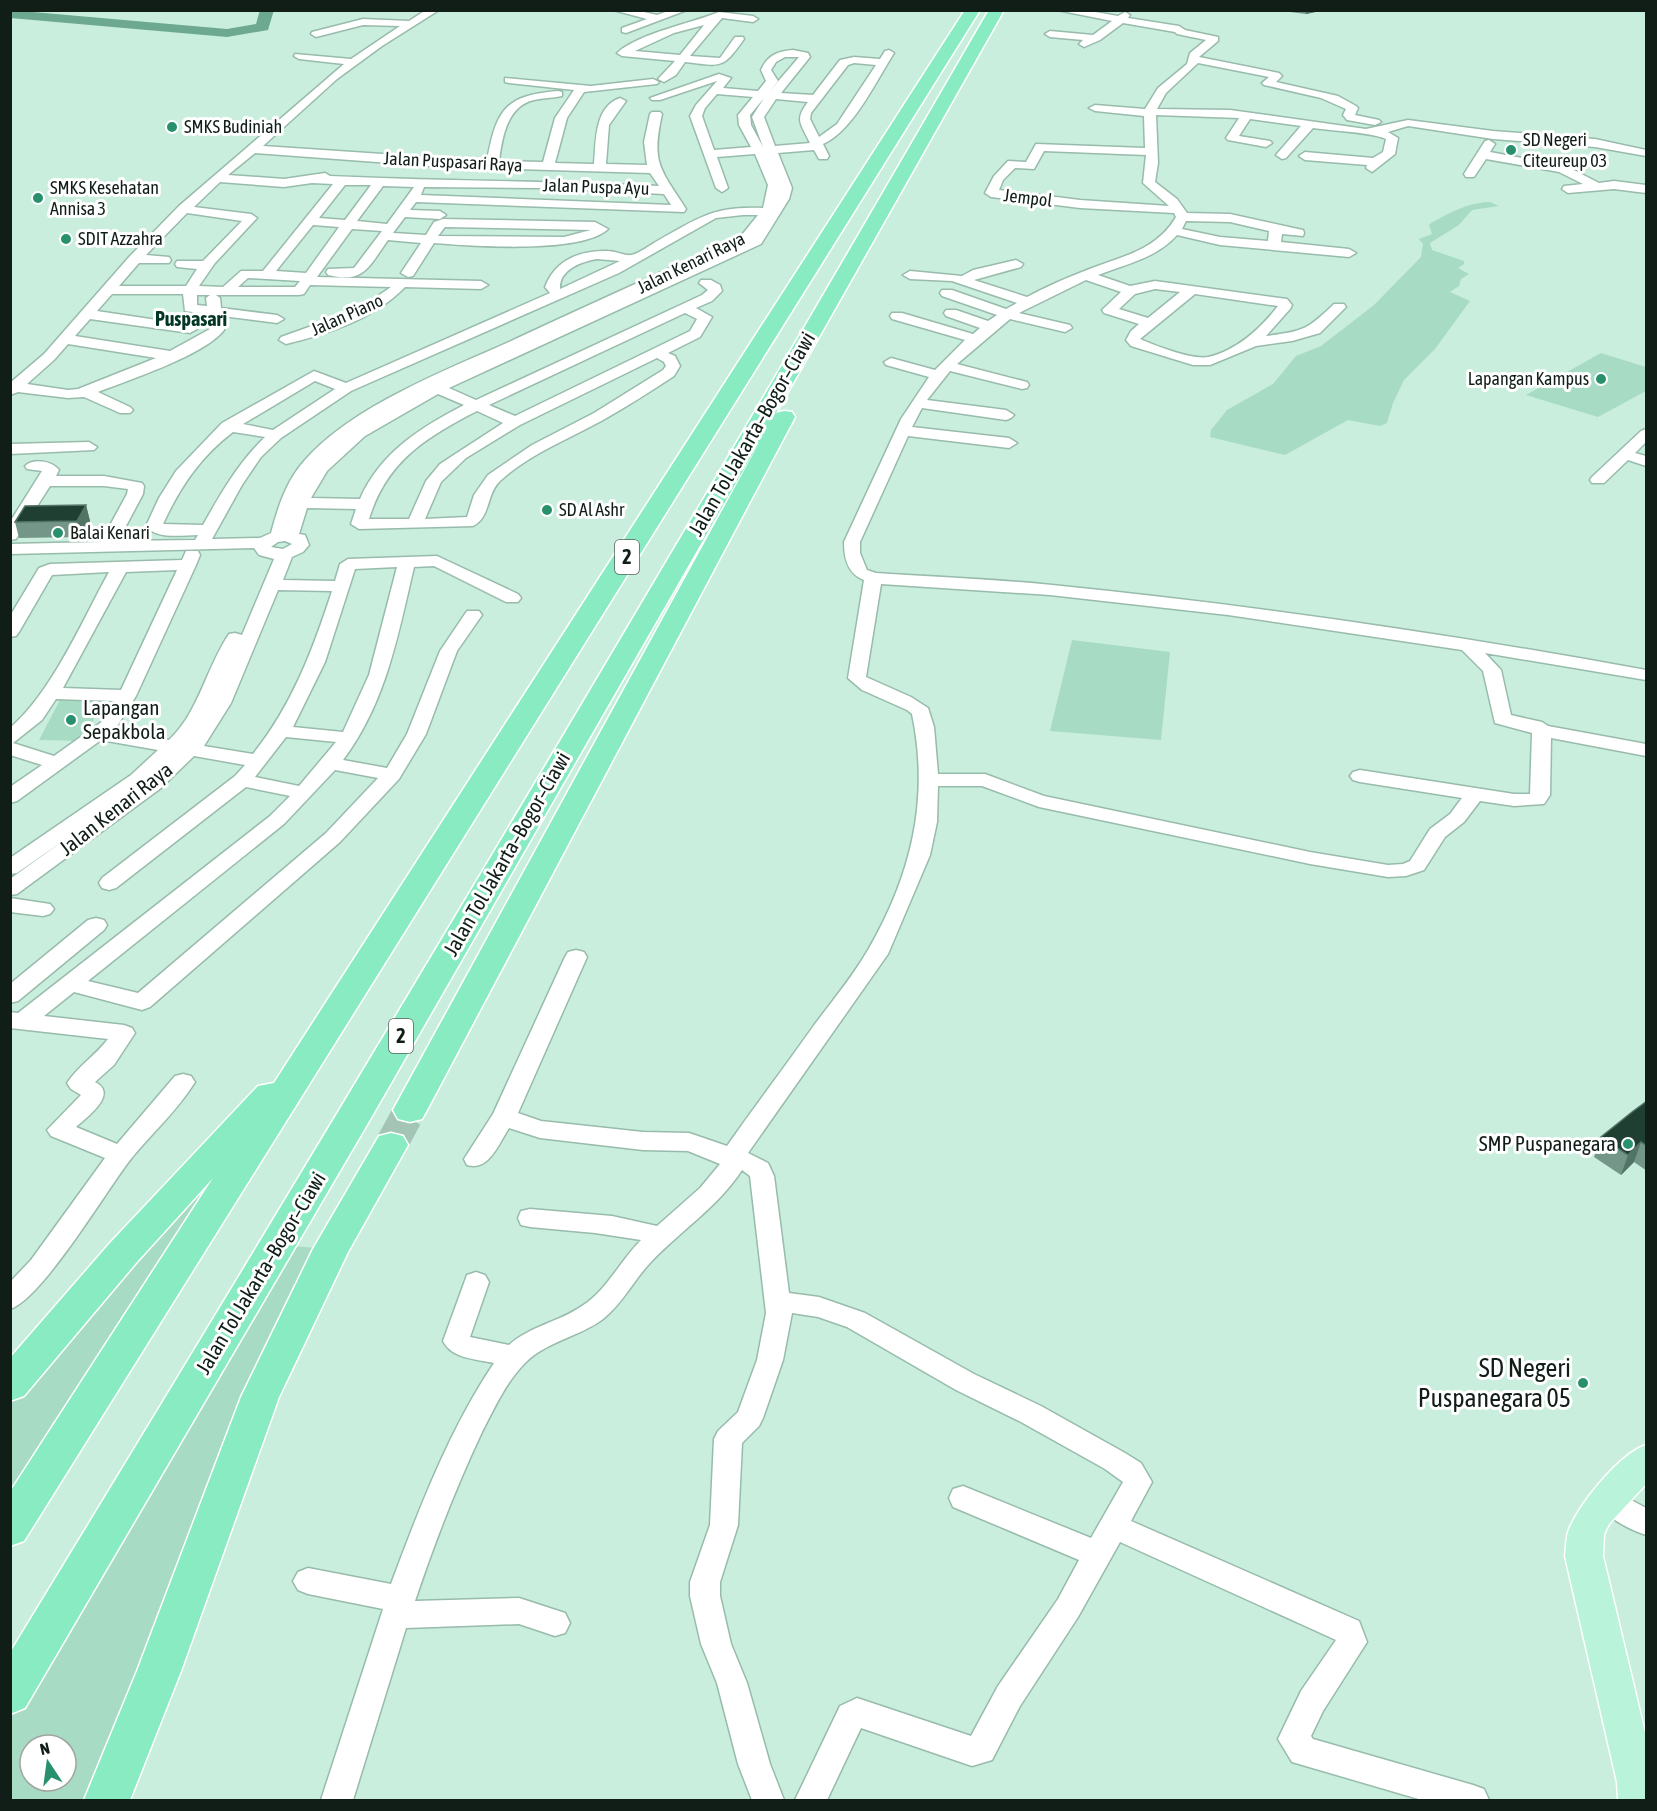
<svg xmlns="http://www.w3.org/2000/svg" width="1657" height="1811" font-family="'Asap Condensed',sans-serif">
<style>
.green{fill:#a7dbc4;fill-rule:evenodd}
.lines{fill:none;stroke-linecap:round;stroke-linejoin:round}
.river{fill:#6da990;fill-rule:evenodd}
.highway-tunnel{stroke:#a4c4b6;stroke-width:32;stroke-dasharray:32 16;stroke-linecap:butt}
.minor-casing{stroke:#98bbab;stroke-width:3}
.major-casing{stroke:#fff;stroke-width:3}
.highway-casing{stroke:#fff;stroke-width:3}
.minor{fill:#fff;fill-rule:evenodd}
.major{fill:#b8f3da;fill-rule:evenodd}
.highway{fill:#88ebc2;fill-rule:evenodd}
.wall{fill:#749688}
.shaded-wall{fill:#527465}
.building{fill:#1f3f32;stroke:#527465;stroke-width:1.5}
.poi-dot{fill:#29906d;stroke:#fff;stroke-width:2}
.labels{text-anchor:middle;stroke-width:6;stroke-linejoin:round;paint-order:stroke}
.far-poi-label{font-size:18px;fill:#111e18;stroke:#fff;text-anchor:start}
.far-street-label{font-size:18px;fill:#111e18;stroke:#fff}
.far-quarter-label{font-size:20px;font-weight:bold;fill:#023626;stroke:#fff}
.shield{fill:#fff;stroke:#58625d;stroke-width:1.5}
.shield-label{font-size:20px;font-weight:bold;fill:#111e18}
.street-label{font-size:21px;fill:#111e18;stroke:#fff}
.poi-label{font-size:21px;fill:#111e18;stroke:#fff;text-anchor:start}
.near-poi-label{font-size:26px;fill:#111e18;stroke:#fff;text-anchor:end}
</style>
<rect width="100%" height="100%" fill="#c9eedd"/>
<path class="green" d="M1490,202L1499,206L1472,210L1459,225L1430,243L1432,250L1464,261V264L1458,268L1469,274L1461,279L1459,286L1450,292L1470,301L1435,349L1404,380L1393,403L1387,423L1380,426L1348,420L1285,455L1210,437L1211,430L1227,410L1273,384L1296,356L1321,346L1374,305L1421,257L1423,244L1419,239L1432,234L1429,225L1431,223C1449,213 1469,202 1490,202Z
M1601,353L1646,367V391L1598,417L1526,395Z
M1072,640L1170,652L1161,740L1050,731Z
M60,700H103L83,741L39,740Z
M324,1034L11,1528V1386Z
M278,1245L331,1249L107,1800H11V1694ZM30,1745H66V1781H30Z"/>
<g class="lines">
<path class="river" d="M10,10L227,29L256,24L260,10H274L268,30L227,37L10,18Z"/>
<path class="highway-tunnel" d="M391,1145L410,1110"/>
<defs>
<path id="minor" d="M426,10H439L382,46L337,79L263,146L487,161C496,110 505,95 558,91L562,92V96C553,98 543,98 534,100C507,106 502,138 499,161L543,162L555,118L574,90L509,83L505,82V78L591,86L653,79L659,82L657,84L584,92L567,118L555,163L594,164C596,142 594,107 620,98L626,101L609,125L606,164L647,165L644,142L650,114L652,112H660L662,114C651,164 660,168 686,209L684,212L416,202L410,210L440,211L446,215L440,219L405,217L393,233L426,235L434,222L443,219L595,222L608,229C582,254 471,246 434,243L413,276L408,277L401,273L421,243L388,240C369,266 365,284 328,275L326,272L328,269L354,268L382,231L352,229L317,277L481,281L488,285L481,289L405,287C374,319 328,334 286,344L279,340L281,337L359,309L391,287L310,285L304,294L299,295H216L220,298L221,308L277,315L284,319L277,323L222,316L224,330C205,355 129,380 98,392L130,407L133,410L130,413H120L84,397L68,398L18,392L10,395V383L44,354L130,256L179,206L344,64L299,59L294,56L295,54L351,59L400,26L363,25L316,37L311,34L312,32L363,19L409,21ZM255,153L445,167L650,173L659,186C549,181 440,181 330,176L325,173L284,179L228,175ZM220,182L284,187L312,183L333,184L263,271H241L223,287L199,286L215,263L257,218L251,214L194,207ZM345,185H371L345,220L319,218ZM383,186L414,187L387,224L357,221ZM424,187L541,188L664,194L671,205L421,195ZM187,213L242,221L203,261H177L175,264L177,267L197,269L186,286H119L139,263H169L171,260L169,257L146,255ZM313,225L339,227L306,273L276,271ZM445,227L591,230L564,237L438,236ZM248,278L300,281L295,287H238ZM112,294H183L185,311L208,314L210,329L170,351L75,336L90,319L190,333L197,329L190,325L97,311ZM197,295H210L206,298L207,306L197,305ZM68,344L156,358L78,389L68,390L27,384L54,360Z
M613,10H635L657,15L671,10H687L626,33L622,32V28L647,19Z
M1057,10H1084L1118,16L1125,12L1130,15L1128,18L1179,26L1185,30L1218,37V41L1199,57L1279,73L1282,76L1276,82L1338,96L1356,106L1358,108L1355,115L1379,120L1381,122L1375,125L1347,120L1343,115L1346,109L1321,98L1264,85L1262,83L1269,77L1198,63L1166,93L1157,109L1230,110L1366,129L1408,120L1493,131L1595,139L1646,150V156L1595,147L1493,139L1408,126L1388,132L1398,138L1395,154L1372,172L1366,168L1367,165L1305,160L1299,156L1305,152L1373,158L1383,152L1386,139C1371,132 1332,131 1313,128L1286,158L1282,159L1276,155L1301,126L1250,119L1239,136L1270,141L1272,143L1266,147L1228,140L1226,138L1239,118L1156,115L1158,163L1155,182L1177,199L1187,213L1230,214L1298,229L1303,230L1304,233L1303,236L1282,234L1281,242L1349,249L1356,253L1349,257L1220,245L1177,235C1155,259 1126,264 1098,275L1130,286L1155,281L1287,299L1292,305L1290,309L1266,336C1304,331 1307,330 1334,304H1344L1346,307L1320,333L1292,341L1256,346L1210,365H1193L1131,346L1126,340L1131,331L1139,324L1104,313L1102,310L1121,292L1086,280L1019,313L1070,325L1072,328L1065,332L1010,319L957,364L1027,382L1029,385L1027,388L1022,389L950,371L927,400L1006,410L1014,415L1011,418L1006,420L922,408L912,427L1009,438L1017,443L1009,448L908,436L860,542V553L867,570L876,573C934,577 994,579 1052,585C1251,605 1450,634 1646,670V680L1485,653L1501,670L1511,715L1542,722L1548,726L1646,744V756L1551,738L1550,795L1544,804L1514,806L1480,801L1464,822L1445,837L1424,870L1406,876L1388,877L1310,864L1039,807L982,786H938L937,822L930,855L888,954L748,1153L768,1163L774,1176L789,1293L819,1297L865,1313L974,1374L1041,1406L1125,1453L1141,1463L1152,1482L1131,1521L1359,1621L1367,1642L1323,1711L1311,1736L1313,1739L1473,1785L1484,1789L1489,1800H1422L1292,1762L1278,1739L1301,1691L1336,1640L1120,1542L1078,1617L1020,1706L992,1760L972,1766L861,1728L827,1800H795L840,1706L857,1698L971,1736L998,1686L1058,1599L1079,1560L953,1507L949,1498L953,1489L963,1486L1091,1538L1123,1482L1105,1469L1021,1422L956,1390L847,1327L818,1317L792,1313L783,1360L763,1418L759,1426L742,1443L738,1525L720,1582V1596L731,1644L747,1683L770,1764L784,1800H752L738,1764L717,1683L701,1644L690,1596V1582L710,1525L714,1439L718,1431L738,1412L757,1360L766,1313L750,1176L742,1170C718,1207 680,1231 650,1263C633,1281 623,1303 603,1319C579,1337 547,1341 525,1363C506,1382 494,1409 482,1432C456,1487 434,1544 415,1601L519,1598L565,1613L570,1623L565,1633L555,1636L519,1624L406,1628L353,1800H321L383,1609L308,1594L298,1590L293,1581L298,1572L308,1568L391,1584C419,1509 449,1430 494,1363C476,1359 452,1359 443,1341L467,1275L476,1272L485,1275L489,1282L470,1337L509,1345C530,1326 559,1322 582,1306C607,1290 620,1261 641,1240L595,1233L530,1227L521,1225L518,1218L521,1211L530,1209L612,1216L657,1226L700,1188L720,1164L688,1151L643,1150L540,1138L509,1128C499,1143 489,1172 467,1165L464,1159L493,1114L565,957L568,952L576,950L584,952L587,957L518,1113L541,1121L643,1132L689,1133L727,1146C756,1105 786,1065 815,1024C833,1000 853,976 868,950C911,876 930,799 912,714L907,710L862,690L848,678L864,580C848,574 844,559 844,542L901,419L929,377L886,365L884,362L891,358L935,370L965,340L892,319L890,316L892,313H902L973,334L980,328L946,316L944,313L946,310H956L988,321L997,315L942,296L940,293L942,290H952L1006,309L1017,303L952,281L910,279L903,275L910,271L962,276L973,270L1016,260L1023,264L1021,267L974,280L1027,297C1044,288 1064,279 1082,272C1117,257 1155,253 1176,217L1174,213L1080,208L991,197L985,193L994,176L1008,161L1026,162L1036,144L1145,148L1144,116L1095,111L1089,108L1095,105L1145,109L1158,88L1187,64L1190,53L1206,40L1177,34L1175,32L1123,23L1100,40L1084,47L1079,44L1083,40L1050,37L1045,34L1050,31L1093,35L1112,21ZM1044,151L1146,155L1143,183L1169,206L1080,200L999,190L1003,180L1015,168L1034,169ZM1186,221L1230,222L1269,231L1268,241L1220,237L1182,229ZM1155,289L1180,292L1148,318L1119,309L1135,294ZM1195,294L1278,306C1261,328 1236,351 1208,357C1192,360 1156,346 1140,339ZM881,584L1050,595L1228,615L1462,650L1483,671L1495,723L1532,733L1530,794H1514L1360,770L1353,772L1350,776L1353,780L1360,782L1462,798L1450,814L1430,829L1410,861L1403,864L1388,865L1310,852L1044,796L985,774H938L934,727L928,708L911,697L866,677Z
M719,12L753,16L758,19L753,22L722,18L690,56L720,58L735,37H743L744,39C722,70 722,66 685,62L676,75L664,82L658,79L675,61L622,56L617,53C639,33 693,23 719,12ZM704,25L680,55L635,51L674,33Z
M793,50L808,53L810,57L781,93L813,95L840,60L854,57L880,59L885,51L889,50L894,53C876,81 853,131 823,144L829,156L827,159H819L814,150L778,153L792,188L789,199L761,244L449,388L476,400L702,295L708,290L699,283L701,280H711L720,285L722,291L712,301L696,308L712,317L700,337L668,353L675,356L680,366L674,376C651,391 628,406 603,420C569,439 529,454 500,481C486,494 491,517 473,526L359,529L351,524L356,509L307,508L299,534L305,535L309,545L303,552L292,557L283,580L335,581L340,564L348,559L437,556L518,594L521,598L518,602H506L434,566L414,567C398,635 386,703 343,760L387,768L407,734L440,651L467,611H479L482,615L457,651L426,734L399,779L340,842L150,1007L142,1010L74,992L44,1016L124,1025L132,1028L135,1033L114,1065L95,1082C119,1094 87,1117 76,1127L117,1144L175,1076L183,1074L191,1076L195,1082C178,1110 151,1134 130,1160C106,1191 42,1299 10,1309V1282L31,1260L105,1158L51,1136L47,1130L81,1095L71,1089L67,1083C77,1067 96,1055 108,1039L10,1028V1012L18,1013L270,816L290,796L246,787L116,888L109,890L102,888L99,883L102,878L235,776L245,765L194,756L161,788L17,894L10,895V879L70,836L17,873L10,874V858L131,775L158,750L101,740L17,801L10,803V787L42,765L10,755V728C52,692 82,621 109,572L52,575L19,632L16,636L10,637V616L39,568L50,564L182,560L186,551H198L200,555L196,565L136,696L114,731L169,740C199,712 206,668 229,634L235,633L242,635L274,559L259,555L254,548L10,554V544L101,542L127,494L128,489L104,486H50L16,539L10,540V522L42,471L27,469L25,466C34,458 52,461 59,470L56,476H104L142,483L144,486L143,494L118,541L195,540L198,535C182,535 157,540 146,526L159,498L176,471L222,423L314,371L346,383L550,293L545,287C555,260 580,250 608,251C615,251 625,256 631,255C639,254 651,244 659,240C700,217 714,206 763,208L768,185L755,154L717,157L728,188L722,192L716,188L690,116L696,105L717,81L660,100H652L650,98L719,74L731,78L723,88L758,91L766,81L761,70C767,56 777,51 793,50ZM785,57H799L769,92L778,81L771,70L776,62ZM854,63L876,65L837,124L819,137L810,119L811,113L848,65ZM717,94L753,97L738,115L739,125L751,147L714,150L702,116L705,108ZM764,98L752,117L763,147L751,125L750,115ZM776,99L808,102C794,120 801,124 810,143L775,146L764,117ZM743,215H758L741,236C664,271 586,306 509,342C444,371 353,406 305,460C286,481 278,507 271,533L260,538L212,539L242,485L261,457L281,438L351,391L619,273L716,218ZM597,259L620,261L560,289C559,270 580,262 597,259ZM685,313L697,319L690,331L515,416L489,405ZM657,358L664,362L666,366L663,370L594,413L532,445L488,475L474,495L467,517L425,519L441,482L466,458L520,425ZM315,381L335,389L273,430L243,424ZM438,394L464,405C421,427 380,453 360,499L311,498L327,471L365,436ZM477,411L503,423L440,464L426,481L409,519H369C386,462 426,437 477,411ZM233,432L265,437C238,463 221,493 203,525L163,524C180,487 200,457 233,432ZM285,541L292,544L283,549L271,547L278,542ZM397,567L369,675L343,732L293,727L325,662L355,569ZM177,570L121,690L63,688L126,572ZM278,590L332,591C313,650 291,707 253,754L204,746L231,703ZM56,699L115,701L103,721L54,756L13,743L42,720ZM286,737L336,742L299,786L255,777ZM335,770L378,778L326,833L138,993L88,981L284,824Z
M1489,140L1495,144L1490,152L1566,166L1599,183L1614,181L1646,185V193L1614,189L1568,193L1562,189L1564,186L1583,184L1559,172L1486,159L1474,177H1466L1464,174L1485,141Z
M1646,429V442L1635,453L1646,456V466L1628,460L1604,483H1592L1590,480L1592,477L1641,431Z
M89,442L97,447L94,450L10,454V444Z
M10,898L50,904L54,909L50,914L43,916L10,912Z
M96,918L104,920L107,925L104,930L18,1001L10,1003V984L88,920Z
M1609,1488L1646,1508V1535C1630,1530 1603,1516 1595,1500L1599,1491Z"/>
<path id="major" d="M1646,1445V1484L1609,1524L1604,1534L1603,1556L1646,1737V1800H1618L1617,1782L1565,1556C1566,1548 1566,1539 1568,1532C1578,1505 1619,1454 1646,1445Z"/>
<path id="highway" d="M965,10H980L24,1541L10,1546V1492L213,1178L136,1263L24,1396L10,1401V1358L110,1243L258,1086L274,1083Z
M989,10H1004L776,413L784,411L792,412L795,417L427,1110L422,1119L410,1122L398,1119L393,1110L763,436L368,1123L25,1708L10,1714V1653C342,1109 670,562 989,10Z
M391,1133L403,1136L408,1145L348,1252L279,1397L181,1671L130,1800H84L137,1671L241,1397L313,1249L379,1136Z"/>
</defs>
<use href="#minor" class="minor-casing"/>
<use href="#major" class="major-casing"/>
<use href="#highway" class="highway-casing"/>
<use href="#minor" class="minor"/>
<use href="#major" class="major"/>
<use href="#highway" class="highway"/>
</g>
<path class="wall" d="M1274,10H1325L1306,14Z
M86,505L90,521L82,537L19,538L15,522Z
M1647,1101V1171L1634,1162L1621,1175L1594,1157L1601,1137Z"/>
<path class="shaded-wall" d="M1306,10H1325L1306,14Z
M86,505L90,521L82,537L77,521Z
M1641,1142L1634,1162L1621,1175L1628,1155Z"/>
<path class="building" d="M86,505L77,521L15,522L25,506Z
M1647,1101V1146L1641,1142L1628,1155L1601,1137L1632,1112Z"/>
<g class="poi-dot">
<circle cx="172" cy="127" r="6"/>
<circle cx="1511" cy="150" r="6"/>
<circle cx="38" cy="198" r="6"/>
<circle cx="66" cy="239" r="6"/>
<circle cx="1601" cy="379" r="6"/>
<circle cx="547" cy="510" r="6"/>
<circle cx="58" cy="533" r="6"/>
<circle cx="71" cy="720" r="6"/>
<circle cx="1628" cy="1144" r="6"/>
<circle cx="1583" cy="1383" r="6"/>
</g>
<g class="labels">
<g class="far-poi-label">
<text x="184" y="133">SMKS Budiniah</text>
<text x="1523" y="146">SD Negeri<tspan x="1523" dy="21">Citeureup 03</tspan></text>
<text x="50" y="194">SMKS Kesehatan<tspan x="50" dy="21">Annisa 3</tspan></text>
<text x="78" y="245">SDIT Azzahra</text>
<text x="1589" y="385" text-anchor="end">Lapangan Kampus</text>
<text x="559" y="516">SD Al Ashr</text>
<text x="70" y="539">Balai Kenari</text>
</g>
<g class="far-street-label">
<text transform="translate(453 162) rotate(3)" y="6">Jalan Puspasari Raya</text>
<text transform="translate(596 187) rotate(2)" y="6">Jalan Puspa Ayu</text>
<text transform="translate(1028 198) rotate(7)" y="6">Jempol</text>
<text transform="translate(691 263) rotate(-26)" y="6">Jalan Kenari Raya</text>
<text transform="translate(347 315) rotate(-24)" y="6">Jalan Piano</text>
</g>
<g class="far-quarter-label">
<text x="191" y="326">Puspasari</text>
</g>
<g class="shield">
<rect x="615" y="540" width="24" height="34" rx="4.5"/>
<rect x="389" y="1019" width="24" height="34" rx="4.5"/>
</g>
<g class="shield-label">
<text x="627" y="564">2</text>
<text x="401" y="1043">2</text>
</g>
<g class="street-label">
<text transform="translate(752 434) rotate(-60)" y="7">Jalan Tol Jakarta–Bogor–Ciawi</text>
<text transform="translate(116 809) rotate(-38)" y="7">Jalan Kenari Raya</text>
<text transform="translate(507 854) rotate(-60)" y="7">Jalan Tol Jakarta–Bogor–Ciawi</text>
<text transform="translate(261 1273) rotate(-59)" y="7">Jalan Tol Jakarta–Bogor–Ciawi</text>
</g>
<g class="poi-label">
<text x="83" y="715">Lapangan<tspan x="83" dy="24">Sepakbola</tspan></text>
<text x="1616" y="1151" text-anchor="end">SMP Puspanegara</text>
</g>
<g class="near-poi-label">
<text x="1571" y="1377">SD Negeri<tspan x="1571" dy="30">Puspanegara 05</tspan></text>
</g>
</g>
<rect width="1657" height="1811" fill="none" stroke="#111e18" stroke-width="24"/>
<g transform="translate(48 1763) rotate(347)"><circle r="28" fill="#ffffff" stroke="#a0a5a3" stroke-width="1.5"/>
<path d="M0-4.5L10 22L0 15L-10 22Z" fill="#29906d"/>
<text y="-9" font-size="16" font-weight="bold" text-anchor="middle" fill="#111e18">N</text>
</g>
</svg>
